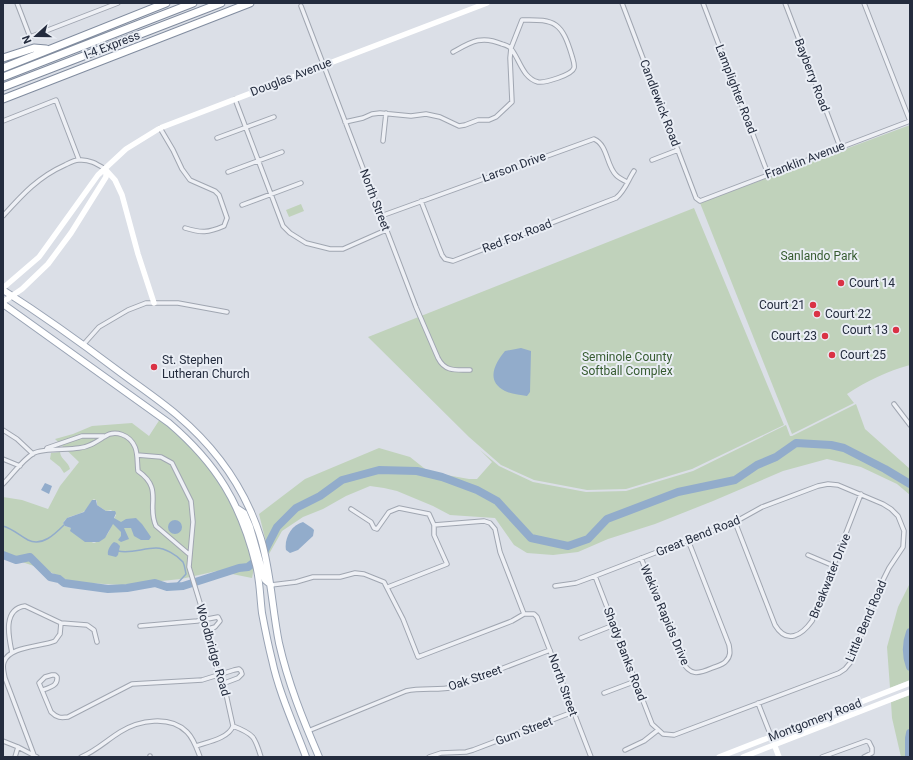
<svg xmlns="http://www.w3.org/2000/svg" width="913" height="760" font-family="Roboto,sans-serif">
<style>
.green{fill:#c0d2bb;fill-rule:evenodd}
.water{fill:#92accb}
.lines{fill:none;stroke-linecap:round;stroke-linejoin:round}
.stream{stroke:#92accb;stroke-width:1.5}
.river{stroke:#92accb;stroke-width:8}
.street-casing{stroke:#a0a6b1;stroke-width:5.5}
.primary-casing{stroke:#99a3b4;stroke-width:8}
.highway-casing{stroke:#818c9f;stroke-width:9}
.street{stroke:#eef0f5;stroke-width:3.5}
.secondary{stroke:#fff;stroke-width:5.5}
.primary{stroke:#fff;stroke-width:6}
.highway{stroke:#fff;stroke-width:7}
.poi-dot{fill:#da3245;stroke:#eaeef5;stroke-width:1.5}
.labels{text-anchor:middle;stroke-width:4;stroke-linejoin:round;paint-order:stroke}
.street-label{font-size:12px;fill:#242c3e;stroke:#eaeef5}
.park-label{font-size:12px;fill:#365b30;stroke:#eaeef5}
.poi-label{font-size:12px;fill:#242c3e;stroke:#eaeef5;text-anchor:start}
</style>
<rect width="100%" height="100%" fill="#dbdfe7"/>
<path class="green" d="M910,125V365C887,371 867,381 847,394L854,403L792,434L700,203Z
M301,204L304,211L289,217L286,210Z
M694,208L784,425L692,469L626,489L587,490L534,480L501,465L469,437L368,337Z
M856,404L865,429L910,469V495L897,484L861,467L827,459L783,471L713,501L655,524L608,539L578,552L553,555L527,553L514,545L495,518L450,515L433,506L397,491L384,488L370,486L346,496L323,509L303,517L282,531L269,554L259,514L305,479L379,448L410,457L429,472L469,479H477L492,462L480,450L499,466L533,482L586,492L626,491L693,471L786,425L790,436H792Z
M160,419L196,452L221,484L236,510L247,542L254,568L252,578L217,571L181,579L122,585L71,582L46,570L16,560L3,559V497L22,500L48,509L60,486L79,462L55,439L73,434L92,426L132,423L149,436ZM94,499L97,501V505L106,511L111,510L116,515C108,530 112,536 94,543L81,538L71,531V528L65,526L63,523C67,515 76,516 83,512C89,509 89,502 94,499Z
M60,452C61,460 68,461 70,469L64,473L60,467L50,459L51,453Z
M910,583V680L890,688L887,647L898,607Z
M910,695V757H901L892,718L891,702Z"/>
<path class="water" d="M521,348L531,351L530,392L527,396C520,395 511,394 505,391C485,381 495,363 505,351Z
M45,483L52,486L49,494L41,490Z
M92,500H96L97,505L106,511H115L116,513L114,518L121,522L126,519L136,518L142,524L151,537L149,540H141L134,536L131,528H124L129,539L121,542L118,540L121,536V532L113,524L105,538L99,542H85L70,531L71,528L65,526L63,523L67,518L84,512Z
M168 527a7 7 0 1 1 14 0a7 7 0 1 1-14 0Z
M303,522L312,528L314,530L313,536L298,550L290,553L286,550C284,539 291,525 303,522Z
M114,542L117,543L120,546L118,555L116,557L108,555C107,551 110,545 114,542Z"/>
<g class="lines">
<path class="stream" d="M3,526C13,529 19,535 28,540C42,547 55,534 64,525
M118,551C131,554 143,548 156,548C165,548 177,555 183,562C185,566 185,570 186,574L175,586"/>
<path class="river" d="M3,555L16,560L30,557L50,577L59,579L64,583L108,589L127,588L155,583L167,587L183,586L239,568L248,567L262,556L277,527L296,508L320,496L342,480L379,470L417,471L442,477L477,490L497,501L531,538L568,546L588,539L607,519L678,492L735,480L757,465L776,457L796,443L831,445L844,448L885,469L910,484
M910,632C906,643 906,656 910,667
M909,757V738L910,733"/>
<defs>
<path id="street" d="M17,3L30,37L118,3
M622,3L696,198L700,201L910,121
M703,3L768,174
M785,3L840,147
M864,3L910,121
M301,6L416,307L438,358C445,372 456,370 470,370
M235,99L283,226L290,233L306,243L330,249H343L386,230
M3,121L56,100L79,160
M345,122L363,118L372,114L380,113L411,116L426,114L440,117L459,126L465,125L478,120H489L496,117L512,102L510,58L511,48L522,20C556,19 562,23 572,56C573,60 575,65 574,68C572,75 545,83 538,82C523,78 520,61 512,50C510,46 505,45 502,44C481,35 471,42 453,52
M160,128L173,150L182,169L190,180L215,191L219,195L227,218L224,226C208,233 201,233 185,228
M217,138L274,117
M383,141L386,113
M652,160L678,150
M228,172L282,152
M421,201L442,255L445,259L453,261L616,198C625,191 628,180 634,171
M242,205L301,183
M3,216C22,195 38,177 65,165C69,163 74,160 79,160C89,159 97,164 105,169
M381,216L594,139C608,145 606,165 616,175C619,178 623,180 627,182
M83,345L99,327L128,310L146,303H178L227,312
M894,404L910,425
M3,430L17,439L33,454
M46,450L47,448L82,436H104
M137,455L161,457L172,463L191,501L193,522L189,567L208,629L213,659L226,694L233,726C229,738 208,742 196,746
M3,459L20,466
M3,484C13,474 22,460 34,453C43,448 67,450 79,448C89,447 96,442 104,437C115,429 130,435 135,447C138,454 137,463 138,471C164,489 146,505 156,526L190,555
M351,509L371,522L374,528L377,529L389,512L399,508L429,514L434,525V535L447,564L388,587
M735,522L775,625C787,645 802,635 812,621L861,494
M434,525L484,521L490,523L495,529L500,552L524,614H534L537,617L591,757
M808,555L834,566
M641,558L682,661C690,676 698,674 712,668C717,666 723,665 726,661C731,656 730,651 729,645L688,540
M271,585L296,582L313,577H340L355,573L364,574L384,582L403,619L418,657L512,621L524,614
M555,586L576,583L595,576L735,522L762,507L818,486L828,484L838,485L883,504L891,509L898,516L904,531L903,547L889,568L880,586L850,663L845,669L839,673L674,735L663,734L652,724L595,576
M140,626L197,621L218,617L220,621L215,627L208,629
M581,638L614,625
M12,653C9,638 2,609 25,606L61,623L87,625L94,630L97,642
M43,690C50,687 58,686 57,677L55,675H52L45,677L39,683L51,712C57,718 61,718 68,717L132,684L202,680L234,670L239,669L241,671L242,674L238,678L222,684
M604,693L636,681
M758,703L771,736
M233,726C254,734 255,737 261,757
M308,731L406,691C422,687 439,691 454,687L550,650
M3,741L18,747L37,757
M625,750L644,741L658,730
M34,755L5,678C4,673 2,667 4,662C9,646 41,647 55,641L60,634L61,623
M15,757L18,747
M81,757C96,751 107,740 120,732C139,720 170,715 187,732C194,739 197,749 200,757
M150,757V756
M429,757L441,753L466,752L473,750L573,712
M822,757L866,741L869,742L872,748V753L864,757"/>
<path id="primary" d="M3,290C42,315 80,342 117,370C137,385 158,399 177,415C216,448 246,490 261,539C271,573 272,608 279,643C288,683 303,720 319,757
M3,304L169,423C217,464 241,504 256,565C260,581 260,597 262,613C265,629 268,644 272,660C279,693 294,725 306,757
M238,509L244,513L250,527L265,580L271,585"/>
<path id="highway" d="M3,58L34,48L46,49
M3,68L166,3
M3,77L193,3
M3,87L221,3
M3,99L250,3"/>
</defs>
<use href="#street" class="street-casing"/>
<use href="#primary" class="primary-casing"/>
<use href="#highway" class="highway-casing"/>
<use href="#street" class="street"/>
<path class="secondary" d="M106,170L115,180L122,195L138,254L154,303
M3,288L39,257L98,175L126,149L160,128L487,3
M3,302L22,289L48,264L71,233L106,177V170
M771,736L779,757
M719,757L910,683
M743,757L910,692"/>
<use href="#primary" class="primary"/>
<use href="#highway" class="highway"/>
</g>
<g class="poi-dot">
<circle cx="841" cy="283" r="4"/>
<circle cx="813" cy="305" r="4"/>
<circle cx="817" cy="314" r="4"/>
<circle cx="896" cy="330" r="4"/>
<circle cx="825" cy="336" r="4"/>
<circle cx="832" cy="355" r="4"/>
<circle cx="154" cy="367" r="4"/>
</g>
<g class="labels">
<g class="street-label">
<text transform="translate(112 45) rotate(-21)" y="4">I-4 Express</text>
<text transform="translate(812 75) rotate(69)" y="4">Bayberry Road</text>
<text transform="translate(291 77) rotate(-21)" y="4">Douglas Avenue</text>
<text transform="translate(736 89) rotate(69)" y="4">Lamplighter Road</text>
<text transform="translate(660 103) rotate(69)" y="4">Candlewick Road</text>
<text transform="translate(805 160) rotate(-21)" y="4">Franklin Avenue</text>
<text transform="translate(514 167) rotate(-20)" y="4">Larson Drive</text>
<text transform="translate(375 200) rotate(69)" y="4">North Street</text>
<text transform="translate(517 236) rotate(-21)" y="4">Red Fox Road</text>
<text transform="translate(698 536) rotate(-22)" y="4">Great Bend Road</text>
<text transform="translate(830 576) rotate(-68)" y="4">Breakwater Drive</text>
<text transform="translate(665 615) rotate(67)" y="4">Wekiva Rapids Drive</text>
<text transform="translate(866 621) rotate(-67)" y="4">Little Bend Road</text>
<text transform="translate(213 650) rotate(74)" y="4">Woodbridge Road</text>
<text transform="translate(625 654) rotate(69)" y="4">Shady Banks Road</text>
<text transform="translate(475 678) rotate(-19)" y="4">Oak Street</text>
<text transform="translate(563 685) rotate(70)" y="4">North Street</text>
<text transform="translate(815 720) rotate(-21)" y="4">Montgomery Road</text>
<text transform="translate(524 731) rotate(-21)" y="4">Gum Street</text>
</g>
<g class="park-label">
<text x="819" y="260">Sanlando Park</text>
<text x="627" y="361">Seminole County<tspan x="627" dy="14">Softball Complex</tspan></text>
</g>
<g class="poi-label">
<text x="849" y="287">Court 14</text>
<text x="805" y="309" text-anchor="end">Court 21</text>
<text x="825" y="318">Court 22</text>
<text x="888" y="334" text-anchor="end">Court 13</text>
<text x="817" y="340" text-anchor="end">Court 23</text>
<text x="840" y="359">Court 25</text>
<text x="162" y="364">St. Stephen<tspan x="162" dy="14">Lutheran Church</tspan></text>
</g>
</g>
<rect width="913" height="760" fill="none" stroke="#242c3e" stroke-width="8"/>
<g transform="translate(36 36) rotate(249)" stroke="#eaeef5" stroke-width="3" paint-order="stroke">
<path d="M0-3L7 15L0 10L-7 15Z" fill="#242c3e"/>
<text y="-6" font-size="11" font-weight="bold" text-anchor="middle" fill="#242c3e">N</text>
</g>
</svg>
